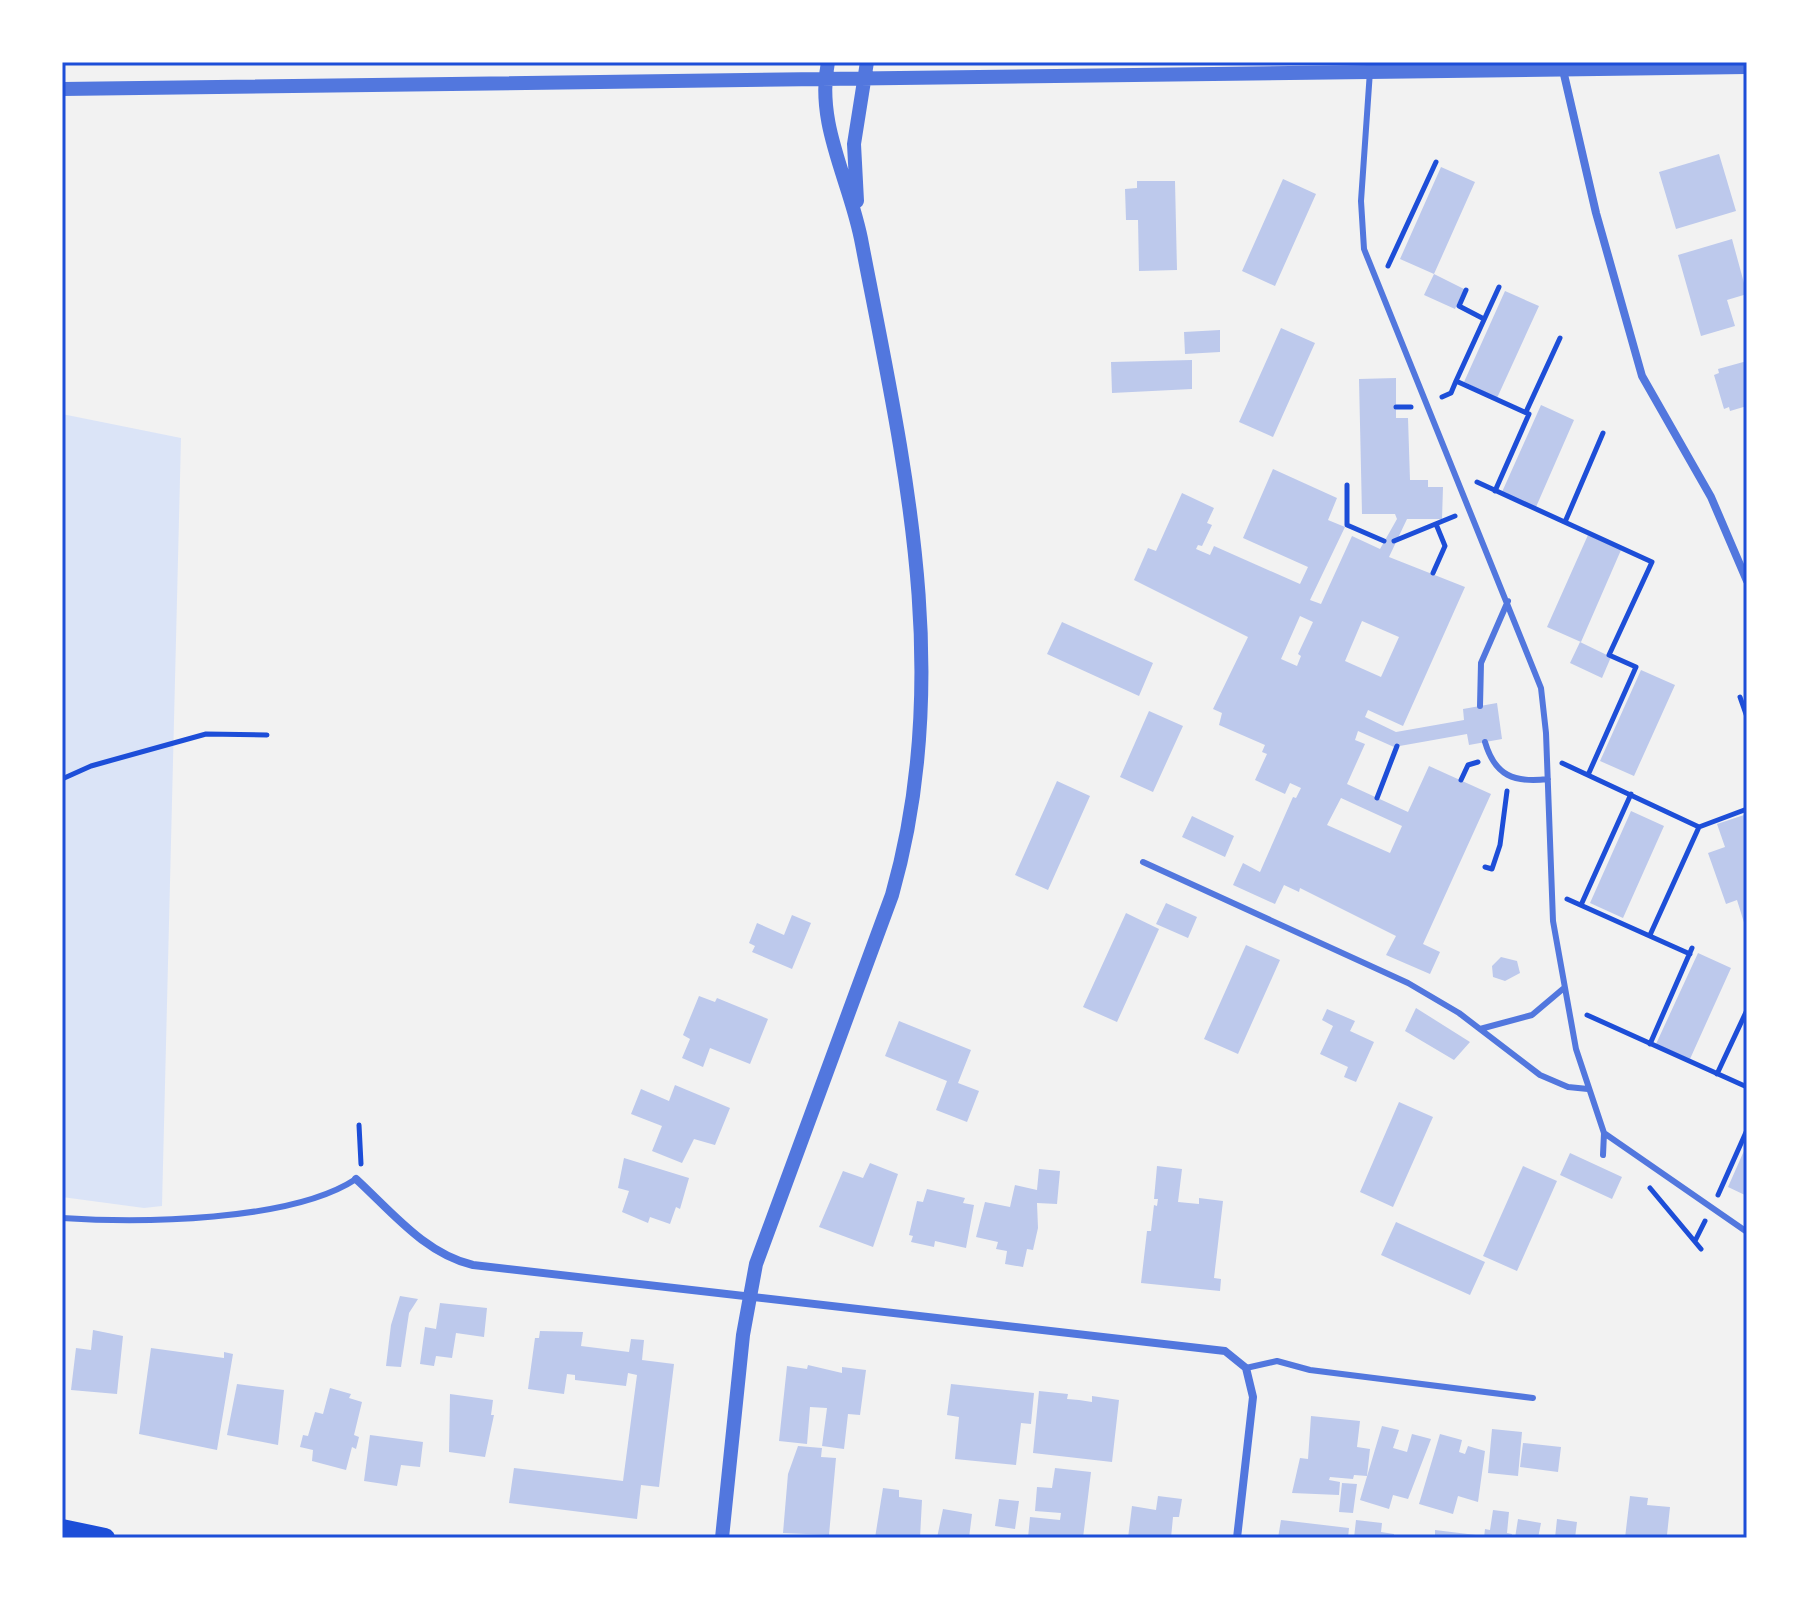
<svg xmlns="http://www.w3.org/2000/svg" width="1809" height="1600" font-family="'Roboto Serif',serif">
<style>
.green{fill:#dbe4f7}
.building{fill:#bdc9ec;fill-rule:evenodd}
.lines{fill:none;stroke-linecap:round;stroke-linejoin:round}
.path{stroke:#1d4ed8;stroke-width:5}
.service{stroke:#5277de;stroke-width:6}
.minor{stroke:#5277de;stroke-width:8}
.tertiary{stroke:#5277de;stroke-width:14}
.primary{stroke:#1d4ed8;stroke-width:20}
.neatline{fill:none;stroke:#1d4ed8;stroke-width:3}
</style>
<rect width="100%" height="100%" fill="#f2f2f2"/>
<path class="green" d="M62,414L181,438L162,1206L144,1208L62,1197Z"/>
<path class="building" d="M1719,154L1736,211L1676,229L1659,172Z
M1441,167L1475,182L1434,274L1400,259Z
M1283,179L1316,194L1275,286L1242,271Z
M1137,181H1175L1177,270L1139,271L1138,220H1126L1125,189L1137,188Z
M1732,239L1747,294L1727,300L1735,326L1701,336L1678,255Z
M1434,274L1464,289L1455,309L1424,295Z
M1505,291L1539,306L1497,398L1464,382Z
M1281,328L1315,343L1273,437L1239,422Z
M1220,330V352L1185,354L1184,332Z
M1192,360V389L1112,393L1111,362Z
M1747,361V406L1730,411L1729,407L1724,409L1714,375L1719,373L1718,369Z
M1396,378V418H1408L1410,480H1428V487H1443L1442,519H1407L1389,557L1465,587L1403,726L1368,710L1365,717L1396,732L1464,720L1463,709L1497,703L1502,739L1469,745L1467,734L1394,747L1358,731L1355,740L1365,744L1347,784L1408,812L1429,766L1491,794L1423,944L1440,952L1430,974L1386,955L1396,936L1300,888L1299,892L1284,885L1275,904L1233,885L1243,863L1260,872L1293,797L1296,798L1301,788L1290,783L1285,794L1255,780L1267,754L1262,752L1265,745L1219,725L1222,713L1213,709L1248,637L1134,580L1148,548L1156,551L1182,493L1214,508L1207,523L1212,525L1202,546L1198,545L1196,549L1210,555L1214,546L1300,584L1308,567L1243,538L1273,469L1337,498L1328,520L1345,527L1310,600L1321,604L1352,536L1380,549L1397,519L1395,514H1362L1359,379ZM1300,616L1313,622L1298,654L1301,656L1297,666L1281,659ZM1362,621L1399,637L1381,677L1345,661ZM1341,798L1402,826L1390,853L1327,825Z
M1541,405L1574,420L1536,507L1502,492Z
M1588,535L1621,550L1581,642L1547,627Z
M1062,622L1153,663L1139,696L1047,654Z
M1580,642L1611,657L1602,678L1570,663Z
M1641,670L1675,685L1634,776L1600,761Z
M1149,711L1183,726L1153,792L1120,777Z
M1057,781L1090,796L1048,890L1015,875Z
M1631,811L1664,826L1623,918L1590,903Z
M1744,815L1747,824L1746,929L1737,900L1726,904L1708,853L1725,847L1717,824Z
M1192,816L1234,836L1225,857L1182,837Z
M1166,903L1197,917L1188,938L1156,924Z
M1126,913L1159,929L1117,1022L1083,1007Z
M792,915L811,923L792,969L752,952L755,946L749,943L757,923L784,935Z
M1246,945L1280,960L1238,1054L1204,1039Z
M1698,953L1731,968L1690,1059L1656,1044Z
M1501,957L1517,961L1520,973L1505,981L1493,977L1492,966Z
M699,996L715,1002L717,998L768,1019L750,1064L710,1048L703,1067L682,1058L690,1039L683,1035Z
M1416,1008L1470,1042L1454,1060L1405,1031Z
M1327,1009L1355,1021L1350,1031L1374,1042L1356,1082L1344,1077L1348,1067L1320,1054L1333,1026L1322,1020Z
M899,1021L971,1050L958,1083L979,1091L967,1122L936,1110L947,1081L885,1056Z
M675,1085L730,1108L715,1145L694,1139L682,1163L652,1151L662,1126L631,1114L641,1089L669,1101Z
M1399,1102L1433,1117L1393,1207L1360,1192Z
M1747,1144V1196L1728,1187Z
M1570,1153L1622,1177L1612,1199L1560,1175Z
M624,1158L689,1178L680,1209L676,1207L670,1224L650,1217L648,1223L622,1212L629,1191L618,1188Z
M870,1163L898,1174L873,1247L819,1227L843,1171L863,1178Z
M1157,1166L1182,1169L1178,1202L1199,1204V1198L1223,1201L1214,1278L1221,1279L1220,1291L1141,1283L1147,1231H1151L1154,1205L1157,1206L1158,1199H1154Z
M1523,1166L1557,1181L1517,1271L1483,1256Z
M1039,1169L1060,1171L1057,1204L1037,1203L1038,1228L1033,1250L1027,1249L1023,1267L1005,1264L1007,1251L996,1249L998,1242L976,1237L985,1202L1010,1207L1015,1185L1037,1190Z
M927,1189L965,1198L963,1203L974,1205L966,1248L935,1241L934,1247L911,1242L913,1236L909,1235L917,1201L923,1202Z
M1396,1222L1485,1262L1470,1295L1381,1255Z
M400,1296L418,1299L409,1313L401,1367L386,1366L391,1325Z
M440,1303L487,1308L484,1337L456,1333L452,1358L436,1356L434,1366L420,1364L425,1327L436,1329Z
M93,1330L123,1336L117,1394L71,1390L76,1348L91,1350Z
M540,1331L583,1332L581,1346L629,1352L631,1339L644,1340L642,1360L674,1364L659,1487L641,1485L637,1519L509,1503L514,1468L623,1481L637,1375L628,1373L626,1386L575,1380V1375L567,1374L564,1394L528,1389L535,1338H539Z
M151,1348L224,1358V1352L233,1354L217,1450L139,1434Z
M808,1365L842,1373V1367L866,1370L860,1415L848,1414L844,1449L822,1446L827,1408L810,1407L807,1444L779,1441L787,1366L807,1369Z
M237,1384L284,1390L278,1445L227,1435Z
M951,1384L1034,1393L1031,1424L1021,1423L1016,1465L955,1459L959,1417L947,1415Z
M330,1388L351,1394L349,1398L362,1402L354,1435L359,1437L356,1449L352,1447L346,1470L312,1461L313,1450L300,1447L303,1435L308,1436L315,1412L323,1414Z
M1039,1391L1068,1394L1067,1399L1079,1400L1092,1402V1396L1119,1400L1112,1462L1033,1453Z
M450,1394L493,1400L491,1415H494L485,1457L449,1452Z
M1311,1416L1360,1421L1357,1447L1370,1449L1367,1476L1354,1475L1353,1479L1330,1477L1329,1480L1340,1482L1339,1495L1292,1493L1300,1458L1308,1459Z
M1382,1426L1399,1430L1393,1448L1407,1452L1412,1434L1431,1439L1408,1499L1393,1495L1389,1509L1360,1500Z
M1492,1429L1522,1432L1518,1476L1488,1473Z
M1440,1434L1462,1440L1459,1452L1465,1454L1468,1446L1485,1451L1478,1502L1458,1496L1453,1514L1419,1504Z
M370,1435L423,1442L420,1467L401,1465L397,1486L364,1481Z
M1523,1443L1561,1447L1558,1472L1520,1467Z
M798,1446L822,1448L821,1457L836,1458L829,1535L783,1533L788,1474Z
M1055,1468L1091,1472L1083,1538H1028L1030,1517L1060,1520L1061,1513L1035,1511L1037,1487L1052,1488Z
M1342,1483L1357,1484L1353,1513L1339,1512Z
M883,1488L899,1490V1497L922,1500L920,1538H875Z
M1158,1496L1182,1499L1179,1517H1173L1171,1538H1128L1132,1506L1156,1510Z
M1630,1496L1648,1498L1647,1505L1670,1507L1667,1535L1673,1538H1625Z
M999,1499L1019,1501L1015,1529L995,1526Z
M943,1509L972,1514L969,1538H937Z
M1493,1510L1509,1512L1507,1533L1512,1534L1511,1538H1484L1485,1529L1490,1530Z
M1518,1519L1541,1523L1538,1538H1515Z
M1557,1519L1577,1522L1575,1538H1555Z
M1281,1520L1349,1528L1348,1538H1278Z
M1356,1520L1382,1523L1381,1532L1394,1534V1538H1354Z
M1435,1530L1476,1535L1475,1538H1435Z"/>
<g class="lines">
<path class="path" d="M1388,266L1436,162
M1466,290L1459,306L1484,319
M1456,381L1499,287
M1442,397L1451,393L1456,381L1529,414L1495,491
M1396,407H1411
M1526,412L1560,338
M1477,482L1652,562L1609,655L1636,667L1588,775
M1347,485V525L1384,541
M1565,522L1603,433
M1394,541L1455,516
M1433,573L1445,546L1436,524
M1740,697L1747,717
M1562,763L1699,827
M62,779L91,766L206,734L267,735
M1461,780L1468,765L1478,762
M1377,798L1397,746
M1485,867L1492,869L1500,845L1507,791
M1567,899L1690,954
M1581,905L1631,794
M1650,935L1699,827L1747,809
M1587,1015L1747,1087
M1650,1044L1692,948
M1717,1074L1747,1010
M359,1125L361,1164
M1650,1188L1701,1249
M1718,1195L1747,1130
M1695,1241L1705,1221"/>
<path class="service" d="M1370,71L1361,201L1364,249L1541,688L1546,733L1553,921L1576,1049L1604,1133L1603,1155
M1480,706L1481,663L1508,601
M1485,742C1495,776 1514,783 1548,779
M1143,862L1408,983L1459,1013L1540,1075L1568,1087L1588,1089
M1480,1029L1532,1015L1564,988
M1604,1133L1747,1232
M62,1218C139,1223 291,1222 356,1179
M1246,1368L1277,1361L1310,1370L1533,1398"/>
<path class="minor" d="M1563,70L1596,213L1642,376L1711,497L1747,581
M356,1179C391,1211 425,1254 473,1265L1225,1351L1246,1368L1253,1397L1237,1538"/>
<path class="tertiary" d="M62,89L1747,67
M857,201L854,144L867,62
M722,1538L743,1335L756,1264L892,895C955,674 904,462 862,244C851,182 815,125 828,62"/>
<path class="primary" d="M62,1529L105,1538"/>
</g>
<rect width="1809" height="1600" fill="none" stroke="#ffffff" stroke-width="128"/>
<rect x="64" y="64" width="1681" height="1472" class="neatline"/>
</svg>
